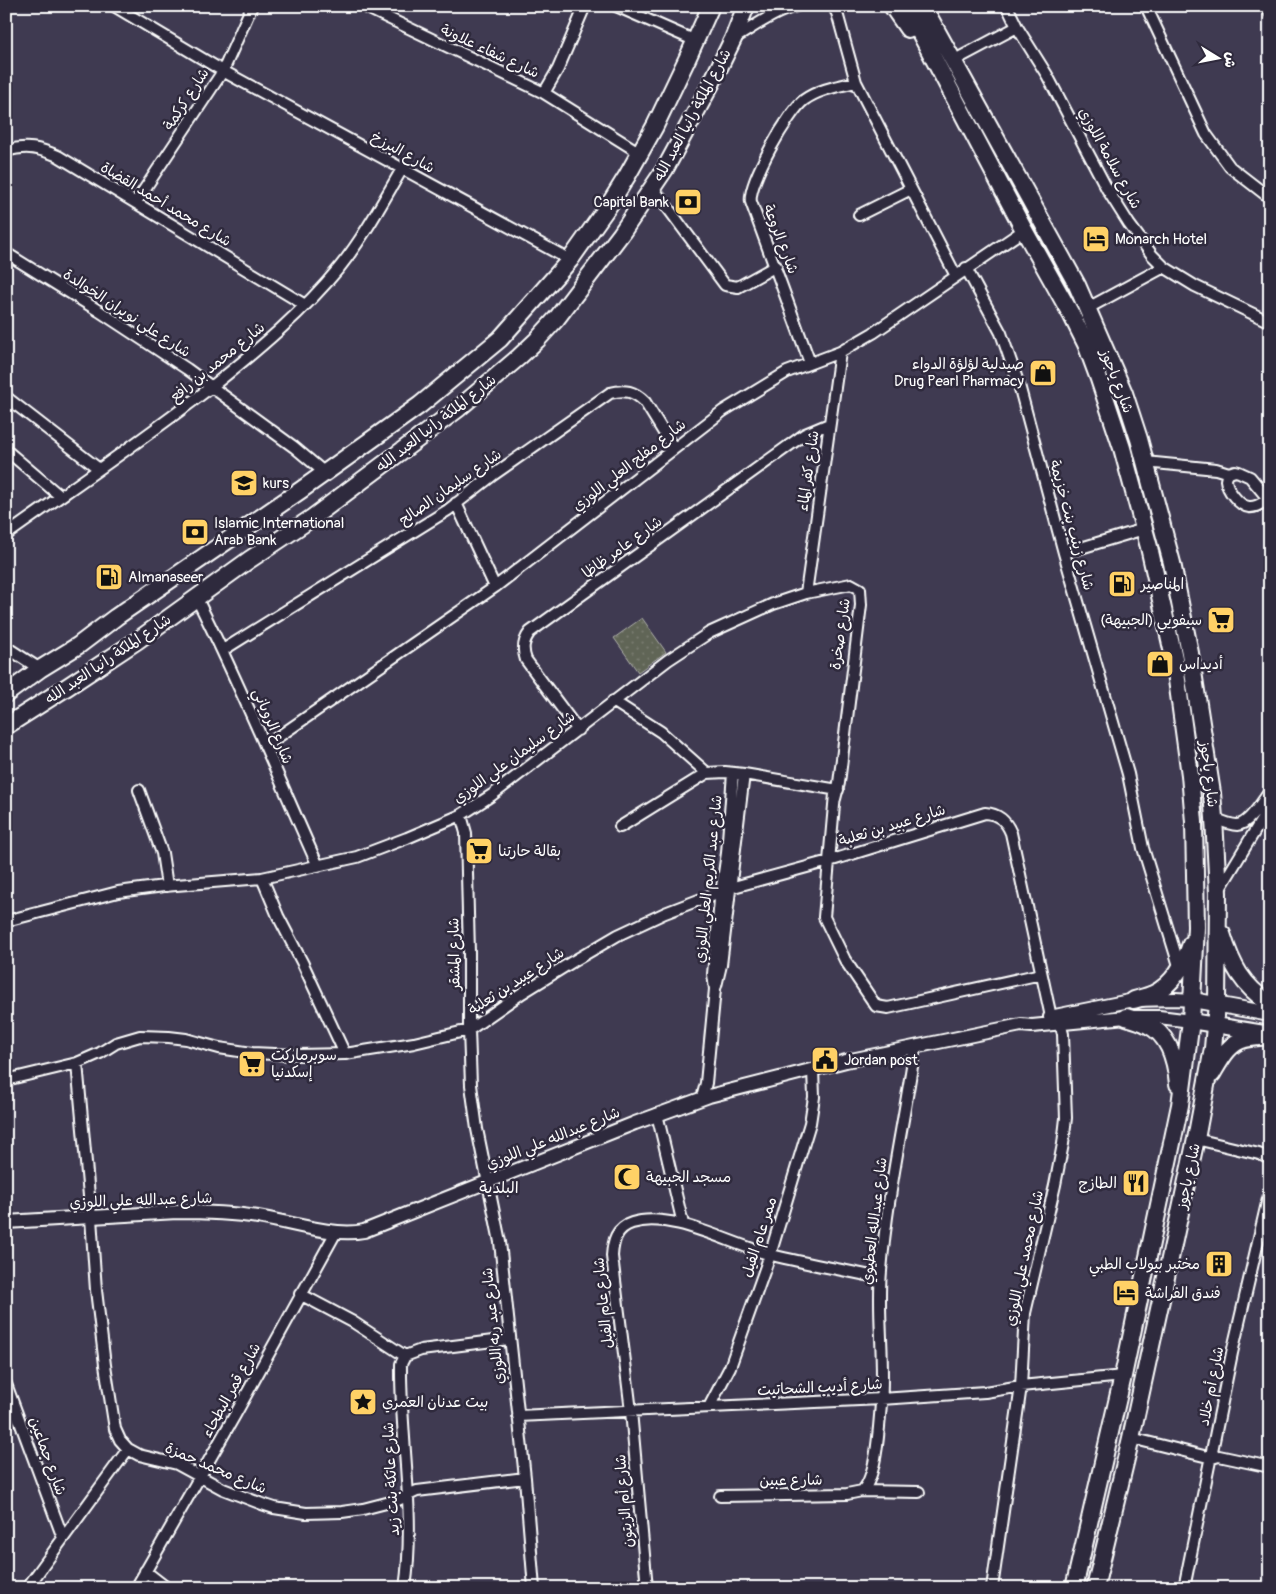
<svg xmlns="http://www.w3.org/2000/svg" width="1276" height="1594" font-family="Pangolin,'Playpen Sans Arabic',sans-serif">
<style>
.grass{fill:url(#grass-dots);stroke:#b0b2ab}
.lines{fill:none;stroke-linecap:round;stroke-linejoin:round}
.minor-casing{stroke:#fff;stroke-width:14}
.tertiary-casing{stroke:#fff;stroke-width:16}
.secondary-casing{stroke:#fff;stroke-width:18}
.primary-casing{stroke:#fff;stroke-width:20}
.minor{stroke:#2f2a3d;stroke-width:10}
.tertiary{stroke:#2f2a3d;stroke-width:12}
.secondary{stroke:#2f2a3d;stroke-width:14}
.primary{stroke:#2f2a3d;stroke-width:16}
.labels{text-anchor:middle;stroke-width:5;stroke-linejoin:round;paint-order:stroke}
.street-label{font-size:15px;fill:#fff;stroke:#2f2a3d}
.poi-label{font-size:15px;fill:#fff;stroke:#2f2a3d;text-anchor:start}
.neighbourhood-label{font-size:16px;fill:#fff;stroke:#2f2a3d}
</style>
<defs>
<pattern id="grass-dots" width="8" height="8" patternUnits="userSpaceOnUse" patternTransform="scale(1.25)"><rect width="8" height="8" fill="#616557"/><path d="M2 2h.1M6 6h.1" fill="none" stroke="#797c70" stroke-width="1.8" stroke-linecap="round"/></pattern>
</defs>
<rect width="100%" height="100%" fill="#3f3a51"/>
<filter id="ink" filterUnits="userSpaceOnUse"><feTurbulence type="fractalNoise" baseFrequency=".02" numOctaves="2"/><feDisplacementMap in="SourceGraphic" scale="10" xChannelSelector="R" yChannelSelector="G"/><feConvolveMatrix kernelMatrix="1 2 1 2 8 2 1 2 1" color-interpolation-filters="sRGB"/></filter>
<g filter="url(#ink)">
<path class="grass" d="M642,618L666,652L638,672L614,638Z"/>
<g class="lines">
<defs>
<path id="minor" d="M114,6L223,71L570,260
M363,6L544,93L558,69L585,6
M616,6L696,41
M833,6L837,13L856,82L956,276
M1007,6L1017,27L1047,75L1107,189L1129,224L1152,255L1164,267L1195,286L1270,322
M1146,6L1206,134L1230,167L1270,198
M1267,6L1270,13
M733,39C754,27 773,12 797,6
M953,61L1017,27
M544,93L640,153
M6,151C27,145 39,148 58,156L305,305
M653,188L725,285L738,287L776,266
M136,202L223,71L252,6
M859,215L911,189
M6,253L99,311L187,369L294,447L325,473
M966,268L1001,333L1019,385L1064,553L1128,774L1143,848L1180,969
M1088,308L1164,267
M810,363L751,202C747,184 789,111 804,100C819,89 839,86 856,82
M6,397L99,469
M6,450L60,496
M1145,462L1216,469L1229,473L1235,471L1239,472L1250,477L1270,501
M1229,473C1228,475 1226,477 1226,480C1227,490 1239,506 1249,507C1256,508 1262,503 1267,500
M456,503L495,587
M6,535C76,485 147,437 215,384C259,349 303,312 339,268C364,237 382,203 402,169
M1064,553L1144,529
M806,593L840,352
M197,599C241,686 278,777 318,866
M6,647L40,669
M223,650L448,510L493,475L610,393C625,389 634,391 645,402L674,449
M613,701L661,732L707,773
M578,730L526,660C522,649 523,641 530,632L805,434L829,424
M265,746L495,587L723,411L787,372L840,352L873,333L1024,230
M139,790L162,853L167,886
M835,794L824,917L845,960L876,1006L888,1008L1041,974
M461,815L466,833L469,953V1030L471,1085L477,1129L500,1242L525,1478L534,1588
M1214,818C1221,821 1230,825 1237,825C1250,824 1263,800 1270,791
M620,827L707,773L725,772L744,774L838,790
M262,878L278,916L303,964L345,1054
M1218,892L1270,806
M6,921L118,892L164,886L262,878L357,857L407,838L461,815L492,795L668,660L709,633L773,604L806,593L851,584L860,589L861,605L839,783L835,799
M716,986L721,965L744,774
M77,1063L91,1218L96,1290L105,1365L115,1429L120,1440L128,1449L139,1455L177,1464L223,1489L262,1504L274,1508L306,1513L342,1512L363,1509L398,1500L417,1491L525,1478
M6,1080L77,1063L100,1053L116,1043L140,1036L169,1037L186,1039L219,1048L252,1053L297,1055L345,1054L414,1043L469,1030L522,993L572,962L618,935L665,913L730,888L829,861L985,813C999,814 1006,821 1011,833L1051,1017
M702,1098L706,1083L708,1062L715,989L713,974L715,953L720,900L727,853L733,773
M657,1114L683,1224
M1196,1139L1259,1154L1270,1159
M300,1294L353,1322L405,1356
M6,1384L63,1538
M709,1407L730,1367L770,1255L810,1123L814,1097L813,1069
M518,1416L881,1399L985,1392L1021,1386L1123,1376
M1131,1438L1212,1458L1219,1456L1270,1467
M862,1491C877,1477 879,1425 881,1404C885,1360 877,1315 881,1271C887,1196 904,1122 915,1047
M720,1496L847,1494L862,1491L919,1492
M145,1571L167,1588
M27,1588L128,1449
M136,1588L235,1415L336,1232
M405,1588C416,1513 400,1439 401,1364L405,1356L421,1350L509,1339
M647,1588L631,1411L612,1256C613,1241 616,1228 632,1223C672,1210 731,1245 772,1255C807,1264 844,1270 880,1278
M992,1588L1021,1386L1025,1313L1055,1185L1063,1144L1066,1118L1063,1034L1060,1023
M1184,1588L1232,1353L1270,1190"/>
<path id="tertiary" d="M1050,1017L1134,1000L1175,999L1193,1000
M6,1222L177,1212C204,1212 231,1213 258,1217C289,1222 333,1237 364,1231L635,1123L709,1096L846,1061L1021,1025L1032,1026L1126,1017H1159L1191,1021"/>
<path id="secondary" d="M1193,1000L1270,1014
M1191,1021L1264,1033"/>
<path id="primary" d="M892,6L908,29
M906,6L1024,230L1072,316L1086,344L1099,379L1122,448L1149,547L1174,658L1190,775L1194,822L1196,927L1191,1021L1180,1105L1123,1376L1074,1588
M923,6L1077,285L1124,393L1139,439L1172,563L1190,653L1212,793L1214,818L1218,893L1217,1004L1213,1048L1196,1139L1131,1438L1095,1588
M6,694L40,669L79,645L116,617L301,490L420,405L500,339L570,260L609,205L627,176L655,126L688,57L711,6
M6,726L67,687L138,640L249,560L312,518L459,408L519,357L537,340L557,318L621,234L665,169L711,84L733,39L746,6
M1222,934C1232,966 1242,985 1270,1004
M1134,1000C1140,998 1147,997 1153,994C1173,985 1185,963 1191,944
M1126,1017C1133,1019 1141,1021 1148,1025C1169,1035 1176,1062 1178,1084
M1212,1074C1220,1061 1228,1043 1245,1039C1253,1037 1262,1037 1270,1036"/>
</defs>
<use href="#minor" class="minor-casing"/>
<use href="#tertiary" class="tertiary-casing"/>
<use href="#secondary" class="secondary-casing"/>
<use href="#primary" class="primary-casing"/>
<use href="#minor" class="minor"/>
<use href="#tertiary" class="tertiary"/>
<use href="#secondary" class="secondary"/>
<use href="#primary" class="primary"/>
</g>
</g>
<defs>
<symbol id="bank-square" viewBox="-11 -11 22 22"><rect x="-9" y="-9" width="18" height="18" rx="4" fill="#ffd166" stroke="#2f2a3d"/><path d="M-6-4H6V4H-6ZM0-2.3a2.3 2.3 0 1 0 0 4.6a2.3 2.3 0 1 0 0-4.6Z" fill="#111"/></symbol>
<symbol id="hotel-square" viewBox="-11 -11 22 22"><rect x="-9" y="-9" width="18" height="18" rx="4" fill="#ffd166" stroke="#2f2a3d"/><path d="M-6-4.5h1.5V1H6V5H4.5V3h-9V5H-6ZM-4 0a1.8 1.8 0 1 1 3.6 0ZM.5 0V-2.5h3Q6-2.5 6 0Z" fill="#111"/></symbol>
<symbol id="shop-square" viewBox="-11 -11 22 22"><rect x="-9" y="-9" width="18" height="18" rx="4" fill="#ffd166" stroke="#2f2a3d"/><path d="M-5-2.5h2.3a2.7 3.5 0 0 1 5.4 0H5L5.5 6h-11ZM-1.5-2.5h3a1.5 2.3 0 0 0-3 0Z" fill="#111"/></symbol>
<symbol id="school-square" viewBox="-11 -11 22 22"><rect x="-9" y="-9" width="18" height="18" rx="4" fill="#ffd166" stroke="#2f2a3d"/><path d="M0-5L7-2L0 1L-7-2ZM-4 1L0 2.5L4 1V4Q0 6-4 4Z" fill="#111"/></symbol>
<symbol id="fuel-square" viewBox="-11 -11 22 22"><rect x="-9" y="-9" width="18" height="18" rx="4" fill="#ffd166" stroke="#2f2a3d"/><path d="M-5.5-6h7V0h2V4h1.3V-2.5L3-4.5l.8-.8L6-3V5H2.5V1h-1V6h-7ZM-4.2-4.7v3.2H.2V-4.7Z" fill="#111"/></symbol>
<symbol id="supermarket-square" viewBox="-11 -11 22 22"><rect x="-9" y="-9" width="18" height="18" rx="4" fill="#ffd166" stroke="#2f2a3d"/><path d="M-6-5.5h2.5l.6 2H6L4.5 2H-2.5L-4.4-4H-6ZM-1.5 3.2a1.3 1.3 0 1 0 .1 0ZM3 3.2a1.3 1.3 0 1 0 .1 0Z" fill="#111"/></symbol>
<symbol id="civic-square" viewBox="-11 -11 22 22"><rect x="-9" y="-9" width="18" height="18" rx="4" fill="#ffd166" stroke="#2f2a3d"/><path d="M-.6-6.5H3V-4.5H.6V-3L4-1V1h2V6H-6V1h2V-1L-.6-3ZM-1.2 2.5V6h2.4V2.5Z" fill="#111"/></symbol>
<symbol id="mosque-square" viewBox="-11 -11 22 22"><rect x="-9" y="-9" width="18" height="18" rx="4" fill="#ffd166" stroke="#2f2a3d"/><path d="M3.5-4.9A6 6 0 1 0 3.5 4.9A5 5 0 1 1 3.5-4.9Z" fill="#111"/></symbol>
<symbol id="restaurant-square" viewBox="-11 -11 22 22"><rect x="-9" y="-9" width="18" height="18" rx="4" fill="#ffd166" stroke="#2f2a3d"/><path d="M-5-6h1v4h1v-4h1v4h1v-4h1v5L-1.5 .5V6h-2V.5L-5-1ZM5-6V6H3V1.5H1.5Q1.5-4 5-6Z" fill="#111"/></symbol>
<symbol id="building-square" viewBox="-11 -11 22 22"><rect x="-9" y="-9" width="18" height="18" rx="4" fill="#ffd166" stroke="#2f2a3d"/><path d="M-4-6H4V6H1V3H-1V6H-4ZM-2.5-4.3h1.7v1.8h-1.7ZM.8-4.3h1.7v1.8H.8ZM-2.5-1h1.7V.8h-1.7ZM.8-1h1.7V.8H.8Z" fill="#111"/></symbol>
<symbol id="sight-square" viewBox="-11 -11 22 22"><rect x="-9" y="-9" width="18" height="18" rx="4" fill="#ffd166" stroke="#2f2a3d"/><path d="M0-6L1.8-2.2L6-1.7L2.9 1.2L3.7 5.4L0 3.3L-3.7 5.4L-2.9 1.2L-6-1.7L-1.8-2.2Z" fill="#111"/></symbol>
</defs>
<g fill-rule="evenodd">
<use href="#bank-square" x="672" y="186" width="32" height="32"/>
<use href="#hotel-square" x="1080" y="223" width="32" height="32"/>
<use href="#shop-square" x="1027" y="357" width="32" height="32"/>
<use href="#school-square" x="228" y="467" width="32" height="32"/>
<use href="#bank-square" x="179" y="516" width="32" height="32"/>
<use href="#fuel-square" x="93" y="561" width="32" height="32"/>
<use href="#fuel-square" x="1106" y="568" width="32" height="32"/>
<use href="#supermarket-square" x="1205" y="604" width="32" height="32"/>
<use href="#shop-square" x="1144" y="648" width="32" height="32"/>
<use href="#supermarket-square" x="463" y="835" width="32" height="32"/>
<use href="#civic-square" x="809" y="1044" width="32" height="32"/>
<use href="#supermarket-square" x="236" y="1048" width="32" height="32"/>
<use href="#mosque-square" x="611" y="1161" width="32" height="32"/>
<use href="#restaurant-square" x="1120" y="1167" width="32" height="32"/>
<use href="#building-square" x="1203" y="1248" width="32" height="32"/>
<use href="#hotel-square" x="1110" y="1277" width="32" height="32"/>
<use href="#sight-square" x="347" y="1386" width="32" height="32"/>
</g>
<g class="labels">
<g class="street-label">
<text transform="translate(490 51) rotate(25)" y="5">شارع شفاء علاونة</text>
<text transform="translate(186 99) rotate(-57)" y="5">شارع كركمة</text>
<text transform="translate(692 115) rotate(-62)" y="5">شارع الملكة رانيا العبد الله</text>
<text transform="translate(403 152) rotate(29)" y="5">شارع البرزخ</text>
<text transform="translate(1110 158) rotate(61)" y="5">شارع سلامة اللوزي</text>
<text transform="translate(166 204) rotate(31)" y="5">شارع محمد أحمد القضاة</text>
<text transform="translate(781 239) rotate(69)" y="5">شارع الروعة</text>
<text transform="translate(127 313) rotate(33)" y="5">شارع علي نويران الخوالدة</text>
<text transform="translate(217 362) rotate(-39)" y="5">شارع محمد بن رافع</text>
<text transform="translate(1117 381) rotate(69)" y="5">شارع ياجوز</text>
<text transform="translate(436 423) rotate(-38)" y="5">شارع الملكة رانيا العبد الله</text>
<text transform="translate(629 465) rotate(-38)" y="5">شارع مفلح العلي اللوزي</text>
<text transform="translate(808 471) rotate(-82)" y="5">شارع كفر الماء</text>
<text transform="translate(450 487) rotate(-35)" y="5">شارع سليمان الصالح</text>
<text transform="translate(1072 525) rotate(75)" y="5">شارع زينب بنت خزيمة</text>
<text transform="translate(622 547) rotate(-36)" y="5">شارع عامر ظاظا</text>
<text transform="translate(840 634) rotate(-82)" y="5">شارع صخرة</text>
<text transform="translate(108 659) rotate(-34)" y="5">شارع الملكة رانيا العبد الله</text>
<text transform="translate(273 726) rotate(67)" y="5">شارع الروياني</text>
<text transform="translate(514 757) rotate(-36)" y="5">شارع سليمان علي اللوزي</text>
<text transform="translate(1209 774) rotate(83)" y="5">شارع ياجوز</text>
<text transform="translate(892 825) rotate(-17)" y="5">شارع عبيد بن ثعلبة</text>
<text transform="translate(708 879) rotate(-84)" y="5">شارع عبد الكريم العلي اللوزي</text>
<text transform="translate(454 954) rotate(-91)" y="5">شارع المشقر</text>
<text transform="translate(516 981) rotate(-33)" y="5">شارع عبيد بن ثعلبة</text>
<text transform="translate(553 1138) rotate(-22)" y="5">شارع عبدالله علي اللوزي</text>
<text transform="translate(1188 1176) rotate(-78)" y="5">شارع ياجوز</text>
<text transform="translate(141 1200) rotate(-2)" y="5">شارع عبدالله علي اللوزي</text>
<text transform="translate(874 1221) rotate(-83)" y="5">شارع عبدالله العطيوي</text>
<text transform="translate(759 1237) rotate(-72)" y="5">ممر عام الفيل</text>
<text transform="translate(1024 1258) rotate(-78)" y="5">شارع محمد علي اللوزي</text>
<text transform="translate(603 1303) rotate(-96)" y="5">شارع عام الفيل</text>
<text transform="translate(493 1326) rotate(-96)" y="5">شارع عبد ربه اللوزي</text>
<text transform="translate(1211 1386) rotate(-79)" y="5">شارع أم خلاد</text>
<text transform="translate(820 1387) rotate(-3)" y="5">شارع أديب الشحاتيت</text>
<text transform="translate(231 1390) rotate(-61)" y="5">شارع قمر البطحاء</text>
<text transform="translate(48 1456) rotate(70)" y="5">شارع جماعين</text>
<text transform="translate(216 1468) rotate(23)" y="5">شارع محمد حمزة</text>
<text transform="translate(391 1479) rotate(-93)" y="5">شارع عاتكة بنت زيد</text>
<text transform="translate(791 1480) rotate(-1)" y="5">شارع عبين</text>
<text transform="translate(624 1501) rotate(-95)" y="5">شارع أم الزيتون</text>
</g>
<g class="poi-label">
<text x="669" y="207" text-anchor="end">Capital Bank</text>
<text x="1115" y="244">Monarch Hotel</text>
<text x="1024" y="369" text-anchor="end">صيدلية لؤلؤة الدواء<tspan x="1024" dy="17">Drug Pearl Pharmacy</tspan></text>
<text x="263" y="488">kurs</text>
<text x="214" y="528">Islamic International<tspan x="214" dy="17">Arab Bank</tspan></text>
<text x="128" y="582">Almanaseer</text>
<text x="1141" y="589">المناصير</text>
<text x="1202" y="625" text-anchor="end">سيفويي (الجبيهة)</text>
<text x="1179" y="669">أديداس</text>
<text x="498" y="856">بقالة حارتنا</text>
<text x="271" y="1060">سوبرماركت<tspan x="271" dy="17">إسكدنيا</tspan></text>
<text x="844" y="1065">Jordan post</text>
<text x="646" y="1182">مسجد الجبيهة</text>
<text x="1117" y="1188" text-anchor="end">الطازج</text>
<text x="1200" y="1269" text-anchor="end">مختبر بيولاب الطبي</text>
<text x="1145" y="1298">فندق الفراشة</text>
<text x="382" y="1407">بيت عدنان العمري</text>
</g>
<g class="neighbourhood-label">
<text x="499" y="1193">البلدية</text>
</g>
</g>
<rect width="1276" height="1594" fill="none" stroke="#2f2a3d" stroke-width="25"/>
<rect x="12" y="12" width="1251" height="1569" fill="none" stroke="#fff" stroke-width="2" filter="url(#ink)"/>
<g transform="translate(1218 58) rotate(100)" stroke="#2f2a3d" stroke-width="4" paint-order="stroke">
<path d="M0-4L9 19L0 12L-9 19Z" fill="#ffffff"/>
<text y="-8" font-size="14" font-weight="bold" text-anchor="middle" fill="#ffffff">ش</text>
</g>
</svg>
